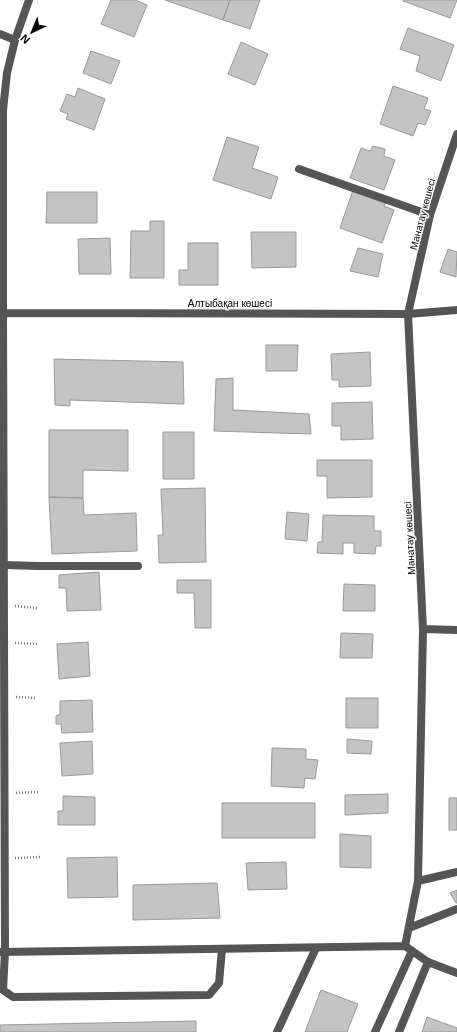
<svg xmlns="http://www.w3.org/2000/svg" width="457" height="1032" font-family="Helvetica,sans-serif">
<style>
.building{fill:#c4c4c4;stroke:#999}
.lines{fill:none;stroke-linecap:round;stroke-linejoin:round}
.path{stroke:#777;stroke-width:2.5;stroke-dasharray:1 2;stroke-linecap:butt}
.service{stroke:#555;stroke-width:8}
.minor{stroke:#555;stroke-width:8}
.labels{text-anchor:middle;stroke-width:3;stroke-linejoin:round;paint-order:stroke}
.street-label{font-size:10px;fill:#000;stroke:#fff}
</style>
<rect width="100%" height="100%" fill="#fff"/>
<path class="building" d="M111,0H135L147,5L134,37L101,24Z
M165,0H230L223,20Z
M230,0H260L250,29L223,20Z
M403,0H457L450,18L403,1Z
M408,28L454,45L441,81L416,71L420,56L400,49Z
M241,42L268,54L255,85L228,74Z
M91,51L120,61L111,84L83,73Z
M393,86L428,98L424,109L431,111L425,125L418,123L413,136L380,124Z
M78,88L105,99L94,130L66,119L68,114L60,111L67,94L75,97Z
M227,137L259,147L252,168L278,177L271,199L213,180Z
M373,146L385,149L384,156L395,160L384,190L350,178L361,148L370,151Z
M353,190L386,201L384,206L394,210L382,243L340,228Z
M47,192H97V223H46Z
M150,221H164V278H130L131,231H150Z
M251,232H296V267L252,268Z
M110,238L111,274H79L78,239Z
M188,243H218V285H179V270H188Z
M358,248L383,254L378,277L350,271Z
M448,249L457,252L456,277L440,272Z
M266,345H298L297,371H266Z
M370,352L371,386L339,387V380H332L331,354Z
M54,359L183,362L184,404L70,400V406L55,405Z
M233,378V410L309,414L311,434L214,431L216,379Z
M372,402L373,439L341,440V426H332V403Z
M49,430H128V471L83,470V498L49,497Z
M163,432H194V479H163Z
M317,460H372V497L327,498V476H317Z
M205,488L206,562L159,563L158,535H163L161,489Z
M49,497L83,498L84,515L136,513L137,551L52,554Z
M287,512L309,514L307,541L285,539Z
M323,515L374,516V531H381V546H376L375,554L354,553V543H343V554L317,553L318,542H322Z
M99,572L101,610L67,611L66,588H59V575Z
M177,580H211V628H195L194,593H177Z
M344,584L375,585V611H343Z
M341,633L373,634L372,658H340Z
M88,642L90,676L59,679L57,644Z
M346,698H378V728H346Z
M92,700L93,732L62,733L61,724H56V716L60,714V701Z
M347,739L372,741L371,754L347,753Z
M92,741L93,774L62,776L60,743Z
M272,748L306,749V759L318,760L315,779L305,778L304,788L271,786Z
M388,794V813L345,815V795Z
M63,796L95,797V825H58V811H63Z
M449,798H457V830H449Z
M222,803H315V838H222Z
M340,834L371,836V868L340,867Z
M117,857L118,897L68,898L67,858Z
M286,862L287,889L248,890L246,863Z
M217,883L220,918L133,920V885Z
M457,890V903H456L450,893Z
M321,990L358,1004L347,1032H305Z
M427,1017L457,1028V1032H422Z
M196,1021V1032H0V1025Z"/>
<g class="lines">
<path class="path" d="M15,606L37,608
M15,643L37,644
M16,697L37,698
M16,793L39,792
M15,858L41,857"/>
<path class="service" d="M299,169L430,215
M4,565L37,566H138
M409,928L457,909
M5,952L3,990L13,997L209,995L219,983L222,949
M277,1032L316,948
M375,1032L412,951
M399,1032L428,962"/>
<path class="minor" d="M0,34L15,40
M3,313L408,314L457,310
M423,629L457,630
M418,881L457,872
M405,946L418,881L423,629L408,314L430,215L457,134
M1,952L405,946L428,962L457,973
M5,952L3,313V110L7,73L15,40L29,0"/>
</g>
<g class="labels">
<g class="street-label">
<text transform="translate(422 214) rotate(-75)" y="4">Манатау көшесі</text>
<text x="230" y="307">Алтыбақан көшесі</text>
<text transform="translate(409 538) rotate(-93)" y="4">Манатау көшесі</text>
</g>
</g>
<g transform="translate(32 32) rotate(224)" stroke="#ffffff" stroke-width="3" paint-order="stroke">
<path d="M0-3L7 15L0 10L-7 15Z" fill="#000000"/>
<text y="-6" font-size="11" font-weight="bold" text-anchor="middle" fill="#000000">N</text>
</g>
</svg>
